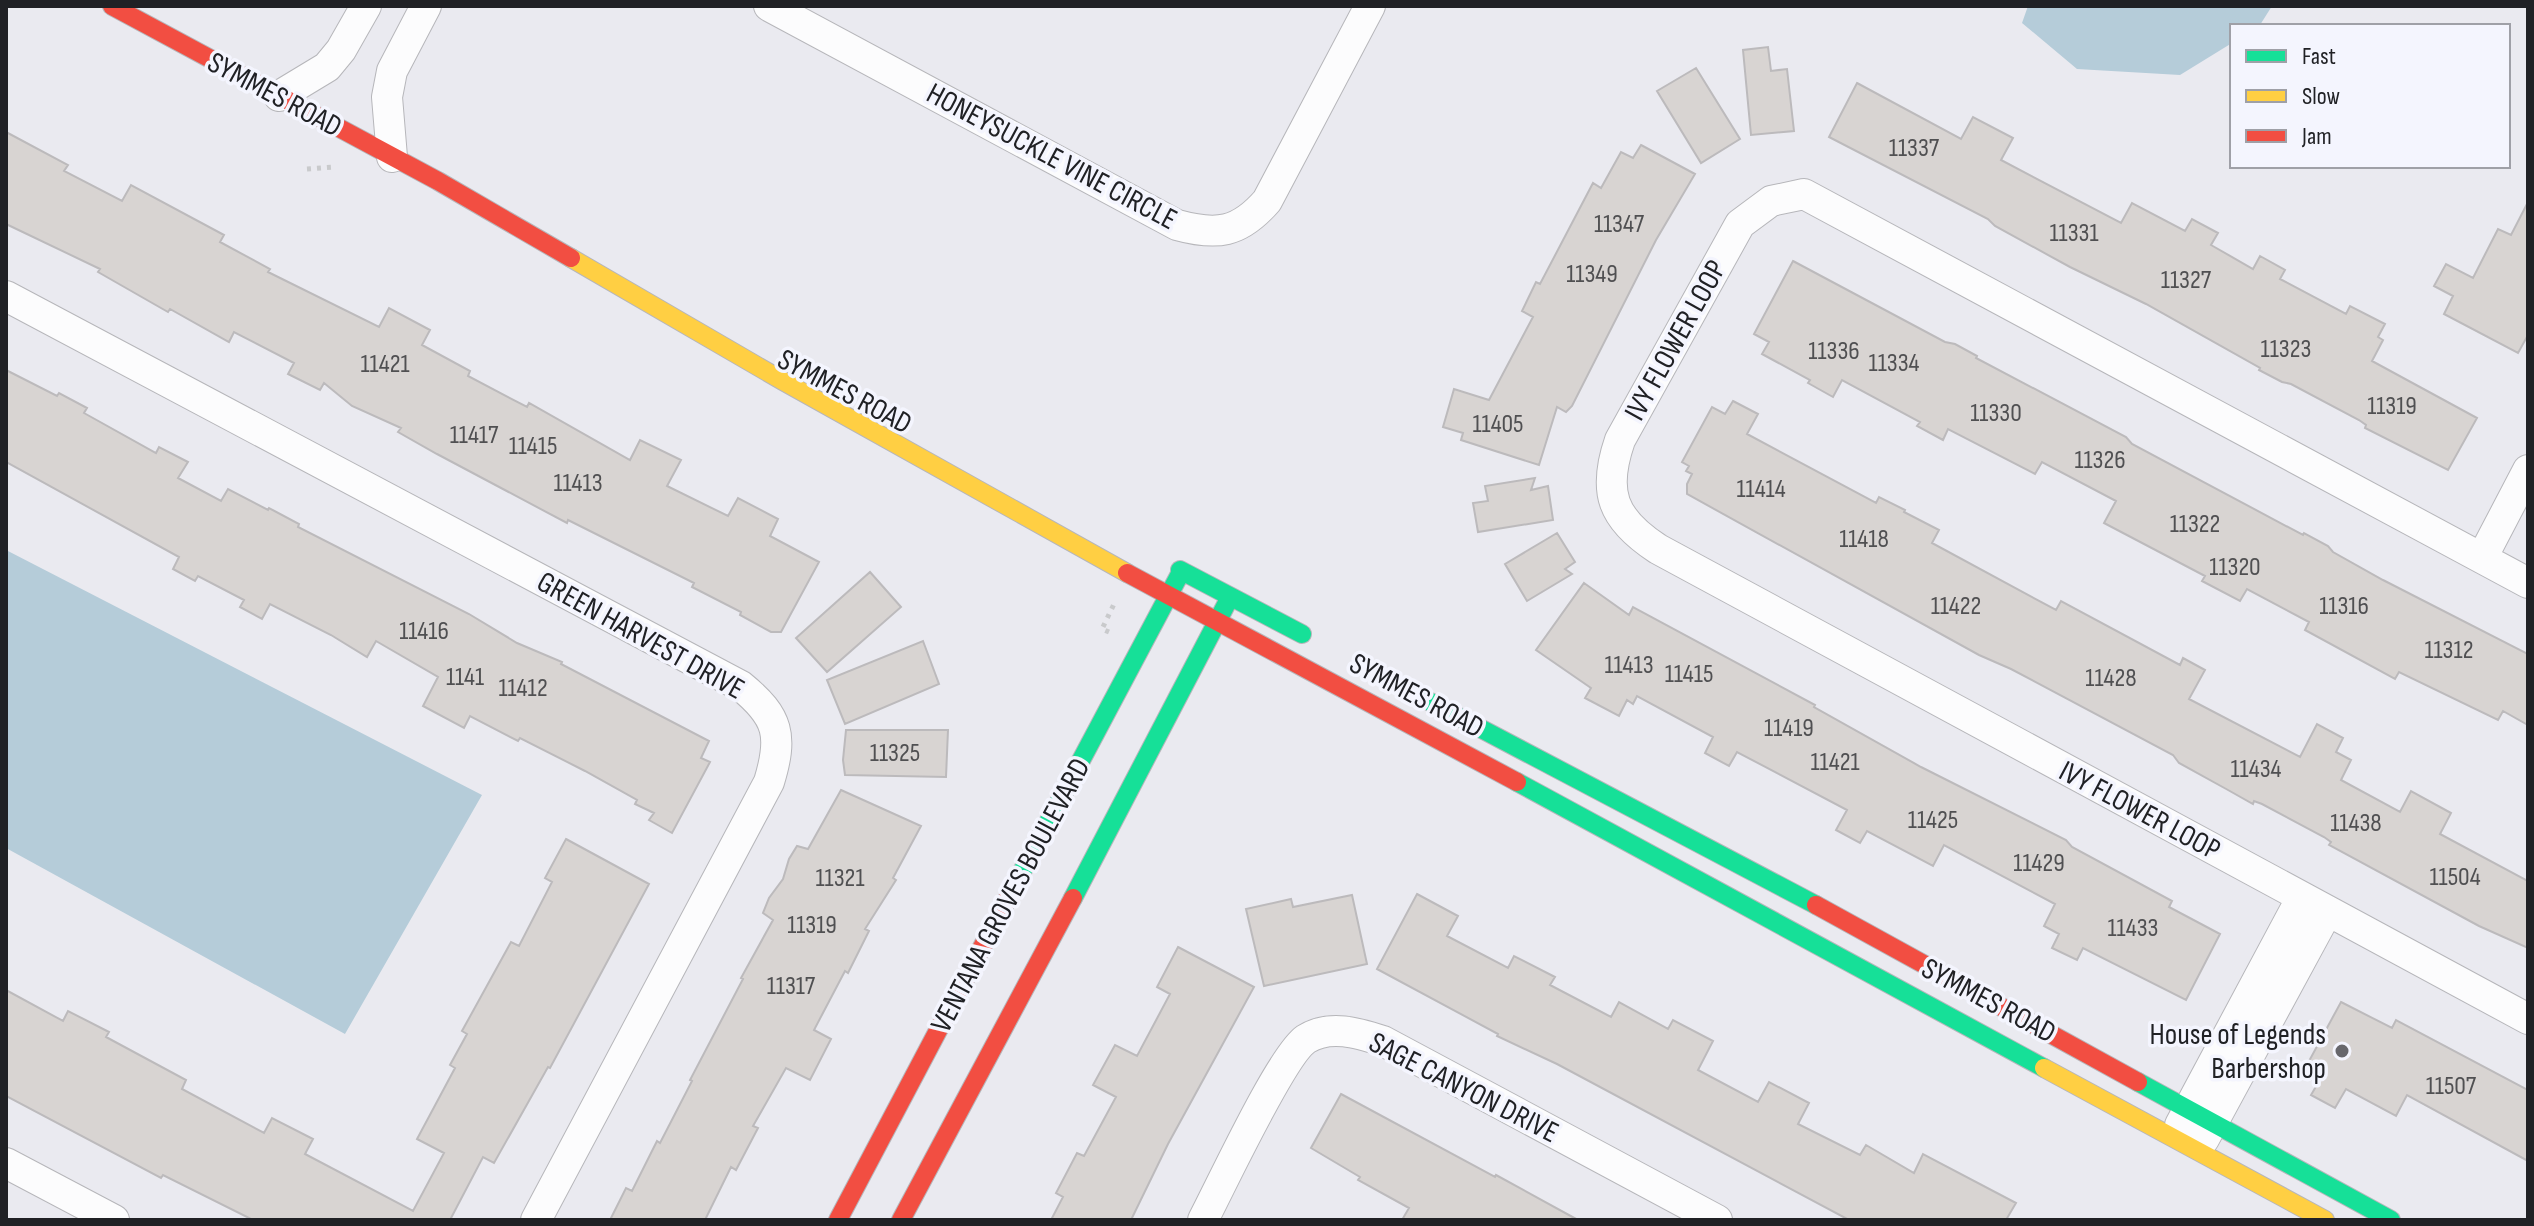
<svg xmlns="http://www.w3.org/2000/svg" width="2534" height="1226" font-family="'Sofia Sans Condensed',sans-serif">
<style>
.water{fill:#b5ccd9}
.building{fill:#d8d4d2;stroke:#bcbabc;stroke-width:2}
.lines{fill:none;stroke-linecap:round;stroke-linejoin:round}
.street-casing{stroke:#b6b6ba;stroke-width:32}
.fast-casing{stroke:#b6b6ba;stroke-width:20}
.slow-casing{stroke:#b6b6ba;stroke-width:20}
.jam-casing{stroke:#b6b6ba;stroke-width:20}
.path{stroke:#c9cacc;stroke-width:5;stroke-dasharray:4 6;stroke-linecap:butt}
.street{stroke:#fcfcfd;stroke-width:30}
.fast{stroke:#16e098;stroke-width:18}
.slow{stroke:#ffcf43;stroke-width:18}
.jam{stroke:#f24e42;stroke-width:18}
.poi-dot{fill:#67676c;stroke:#f4f5fe;stroke-width:3}
.labels{text-anchor:middle;stroke-width:7;stroke-linejoin:round;paint-order:stroke}
.number-label{font-size:26px;fill:#505052}
.street-label{font-size:30px;fill:#202125;stroke:#f4f5fe}
.poi-label{font-size:30px;fill:#202125;stroke:#f4f5fe;text-anchor:end}
</style>
<rect width="100%" height="100%" fill="#eaeaf0"/>
<path class="water" d="M2028,6H2272L2260,25L2232,26V43L2180,75L2077,69L2022,23Z
M6,550L482,795L345,1034L6,848Z"/>
<path class="building" d="M1768,47L1771,71L1787,69L1794,131L1751,135L1743,50Z
M1696,68L1740,139L1701,163L1657,91Z
M1857,83L1961,139L1973,117L2013,138L2001,160L2121,223L2132,203L2185,231L2192,219L2218,233L2211,245L2253,269L2260,256L2285,270L2280,279L2346,314L2350,306L2385,324L2378,337L2383,340L2372,361L2477,418L2448,470L2365,428L2366,425L2359,420L2291,384L2282,382L2259,370L2260,368L2146,304L2070,267L1995,226L1988,219L1829,137Z
M6,132L68,165L64,171L122,201L131,185L224,235L220,242L270,269L268,272L379,327L389,308L430,330L422,345L470,371L468,376L527,407L529,403L630,460L640,440L681,460L667,486L728,516L738,498L778,519L770,536L819,562L781,632H771L740,615L741,612L692,587L694,583L568,520L567,523L437,454L398,432L401,428L352,406L324,383L320,390L288,374L294,363L234,332L229,342L170,309L168,312L98,272L100,269L6,224Z
M1641,145L1695,174L1656,240L1572,406L1566,412L1557,407L1539,465L1461,440L1463,433L1443,427L1454,389L1489,400L1533,317L1522,311L1536,282L1540,284L1593,183L1601,188L1621,152L1633,158Z
M2528,202V335L2518,353L2444,314L2453,296L2434,286L2446,264L2473,278L2498,229L2511,235Z
M1793,261L1945,342L1955,344L1977,356L1976,358L2126,437L2132,444L2303,535L2304,533L2328,546L2333,552L2383,580L2528,654V725L2503,711L2498,720L2399,672L2395,679L2305,630L2309,622L2247,589L2240,601L2202,581L2205,576L2104,523L2116,501L2042,462L2035,474L1948,429L1943,440L1917,426L1920,422L1842,380L1833,397L1808,383L1810,380L1762,354L1769,342L1754,334Z
M6,370L57,396L59,393L87,408L84,413L156,453L159,447L188,462L178,478L221,501L228,489L268,510L269,508L299,524L298,527L469,614L517,643L562,662L561,664L709,741L701,758L710,762L672,833L649,820L654,813L635,804L637,800L585,771L520,738L518,741L470,716L464,728L423,706L438,677L376,641L367,657L331,635L270,604L262,619L240,607L244,600L198,576L195,581L173,569L179,557L6,462Z
M1733,401L1758,414L1747,434L1876,503L1879,497L1905,510L1904,512L1939,530L1932,543L2056,610L2061,601L2180,665L2183,658L2205,670L2189,699L2300,757L2317,724L2343,738L2336,752L2351,760L2341,780L2400,812L2411,791L2451,813L2440,834L2528,881V948L2479,926L2329,845L2331,842L2324,837L2262,804L2254,801L2253,804L2228,790L2179,763L2173,755L2011,669L1979,655L1687,494V484L1692,474L1686,471L1689,466L1682,462L1712,407L1725,414Z
M1535,478L1531,490L1548,486L1553,520L1478,532L1473,503L1488,501L1485,486Z
M1557,533L1575,562L1565,569L1572,574L1527,601L1505,564Z
M870,572L901,607L827,672L796,638Z
M1584,583L1629,615L1633,607L1815,705L1814,707L1921,767L2066,840L2072,847L2172,901L2169,907L2220,934L2186,1000L2083,948L2077,960L2052,948L2059,934L2044,926L2055,904L1944,845L1933,866L1867,831L1860,843L1836,830L1847,810L1737,752L1729,766L1705,753L1713,737L1637,696L1633,704L1627,700L1619,716L1585,698L1591,688L1536,650Z
M923,641L939,684L845,724L827,680Z
M846,730H948L946,777L845,775L843,760Z
M841,790L921,826L893,878L896,880L865,929L869,931L848,973L845,971L814,1030L831,1039L810,1080L786,1068L753,1126L758,1128L736,1170L731,1167L705,1220H610L626,1188L632,1191L657,1141L660,1143L692,1081L690,1080L743,979L741,978L773,920L763,913L769,898L783,879L789,859L797,846L808,849Z
M566,839L649,884L550,1068L548,1067L494,1163L483,1157L450,1220H253L163,1175L161,1178L6,1096V990L63,1021L68,1011L109,1032L106,1037L186,1080L182,1089L264,1133L272,1118L313,1139L305,1154L413,1211L444,1153L417,1139L455,1068L450,1065L467,1034L462,1031L511,942L519,946L552,882L545,878Z
M1417,894L1458,916L1447,936L1508,968L1514,956L1555,977L1550,985L1611,1017L1619,1002L1668,1029L1673,1020L1713,1041L1698,1070L1758,1102L1769,1082L1809,1103L1798,1124L1860,1155L1866,1145L1914,1173L1923,1154L2016,1203L2006,1220H1849L1557,1064L1497,1036L1498,1034L1377,969Z
M1352,895L1367,964L1264,986L1246,909L1291,899L1293,907Z
M1178,947L1254,987L1168,1144L1131,1220H1051L1063,1197L1056,1193L1077,1153L1084,1156L1116,1097L1093,1085L1115,1045L1137,1056L1170,994L1157,987Z
M2341,1002L2392,1028L2396,1020L2528,1090V1161L2407,1095L2396,1116L2346,1089L2335,1108L2311,1095L2318,1083L2302,1074Z
M1341,1094L1495,1177L1496,1175L1578,1220H1402L1409,1208L1358,1180L1360,1177L1311,1148Z"/>
<g class="lines">
<defs>
<path id="street" d="M769,6L1177,225C1217,236 1239,233 1267,201L1370,6
M279,96L327,67L341,50L366,6
M392,157L387,97L392,71L426,6
M6,296L741,686C779,717 783,736 769,782L536,1220
M2482,558L2528,470
M2528,583L1804,194L1771,201L1740,224L1620,440C1602,492 1612,519 1658,549L2528,1019
M2180,1125L2302,897
M2204,1139L2327,912
M6,1163L114,1220
M1203,1220C1221,1186 1281,1056 1306,1039C1330,1024 1358,1033 1383,1041L1717,1220"/>
<path id="fast" d="M1180,570L1302,634
M1417,695L1816,905
M1517,782L2044,1068
M1018,879L1181,572
M1073,898L1229,599
M2138,1082L2391,1220"/>
<path id="slow" d="M571,258L783,381L1127,573
M2044,1068L2325,1220"/>
<path id="jam" d="M112,6L438,181L571,258
M1127,573L1517,782
M1816,905L2138,1082
M838,1220L1018,879
M901,1220L1073,898"/>
</defs>
<use href="#street" class="street-casing"/>
<use href="#fast" class="fast-casing"/>
<use href="#slow" class="slow-casing"/>
<use href="#jam" class="jam-casing"/>
<path class="path" d="M307,169L333,167
M1109,632L1102,629L1114,604"/>
<use href="#street" class="street"/>
<use href="#fast" class="fast"/>
<use href="#slow" class="slow"/>
<use href="#jam" class="jam"/>
</g>
<circle class="poi-dot" cx="2342" cy="1051" r="8"/>
<g class="labels">
<g class="number-label">
<text x="1914" y="156">11337</text>
<text x="1619" y="232">11347</text>
<text x="2074" y="241">11331</text>
<text x="1592" y="282">11349</text>
<text x="2186" y="288">11327</text>
<text x="2286" y="357">11323</text>
<text x="1834" y="359">11336</text>
<text x="1894" y="371">11334</text>
<text x="385" y="372">11421</text>
<text x="2392" y="414">11319</text>
<text x="1996" y="421">11330</text>
<text x="1498" y="432">11405</text>
<text x="474" y="443">11417</text>
<text x="533" y="454">11415</text>
<text x="2100" y="468">11326</text>
<text x="578" y="491">11413</text>
<text x="1761" y="497">11414</text>
<text x="2195" y="532">11322</text>
<text x="1864" y="547">11418</text>
<text x="2235" y="575">11320</text>
<text x="1956" y="614">11422</text>
<text x="2344" y="614">11316</text>
<text x="424" y="639">11416</text>
<text x="2449" y="658">11312</text>
<text x="1629" y="673">11413</text>
<text x="1689" y="682">11415</text>
<text x="465" y="685">1141</text>
<text x="2111" y="686">11428</text>
<text x="523" y="696">11412</text>
<text x="1789" y="736">11419</text>
<text x="895" y="761">11325</text>
<text x="1835" y="770">11421</text>
<text x="2256" y="777">11434</text>
<text x="1933" y="828">11425</text>
<text x="2356" y="831">11438</text>
<text x="2039" y="871">11429</text>
<text x="2455" y="885">11504</text>
<text x="840" y="886">11321</text>
<text x="812" y="933">11319</text>
<text x="2133" y="936">11433</text>
<text x="791" y="994">11317</text>
<text x="2451" y="1094">11507</text>
</g>
<g class="street-label">
<text transform="translate(275 94) rotate(28)" y="10">SYMMES ROAD</text>
<text transform="translate(1052 156) rotate(28)" y="10">HONEYSUCKLE VINE CIRCLE</text>
<text transform="translate(1675 340) rotate(-61)" y="10">IVY FLOWER LOOP</text>
<text transform="translate(845 391) rotate(28)" y="10">SYMMES ROAD</text>
<text transform="translate(641 635) rotate(29)" y="10">GREEN HARVEST DRIVE</text>
<text transform="translate(1417 695) rotate(28)" y="10">SYMMES ROAD</text>
<text transform="translate(2140 810) rotate(28)" y="10">IVY FLOWER LOOP</text>
<text transform="translate(1010 895) rotate(-62)" y="10">VENTANA GROVES BOULEVARD</text>
<text transform="translate(1989 1000) rotate(28)" y="10">SYMMES ROAD</text>
<text transform="translate(1464 1087) rotate(27)" y="10">SAGE CANYON DRIVE</text>
</g>
<g class="poi-label">
<text x="2326" y="1044">House of Legends<tspan x="2326" dy="34">Barbershop</tspan></text>
</g>
</g>
<rect width="2534" height="1226" fill="none" stroke="#202125" stroke-width="16"/>
<rect x="2230" y="24" width="280" height="144" fill="#f4f5fe" stroke="#9fa0a7" stroke-width="2"/>
<rect x="2246" y="50" width="40" height="12" fill="#16e098" stroke="#9fa0a7" stroke-width="2"/>
<text x="2302" y="64" font-size="24" fill="#202125">Fast</text>
<rect x="2246" y="90" width="40" height="12" fill="#ffcf43" stroke="#9fa0a7" stroke-width="2"/>
<text x="2302" y="104" font-size="24" fill="#202125">Slow</text>
<rect x="2246" y="130" width="40" height="12" fill="#f24e42" stroke="#9fa0a7" stroke-width="2"/>
<text x="2302" y="144" font-size="24" fill="#202125">Jam</text>
</svg>
